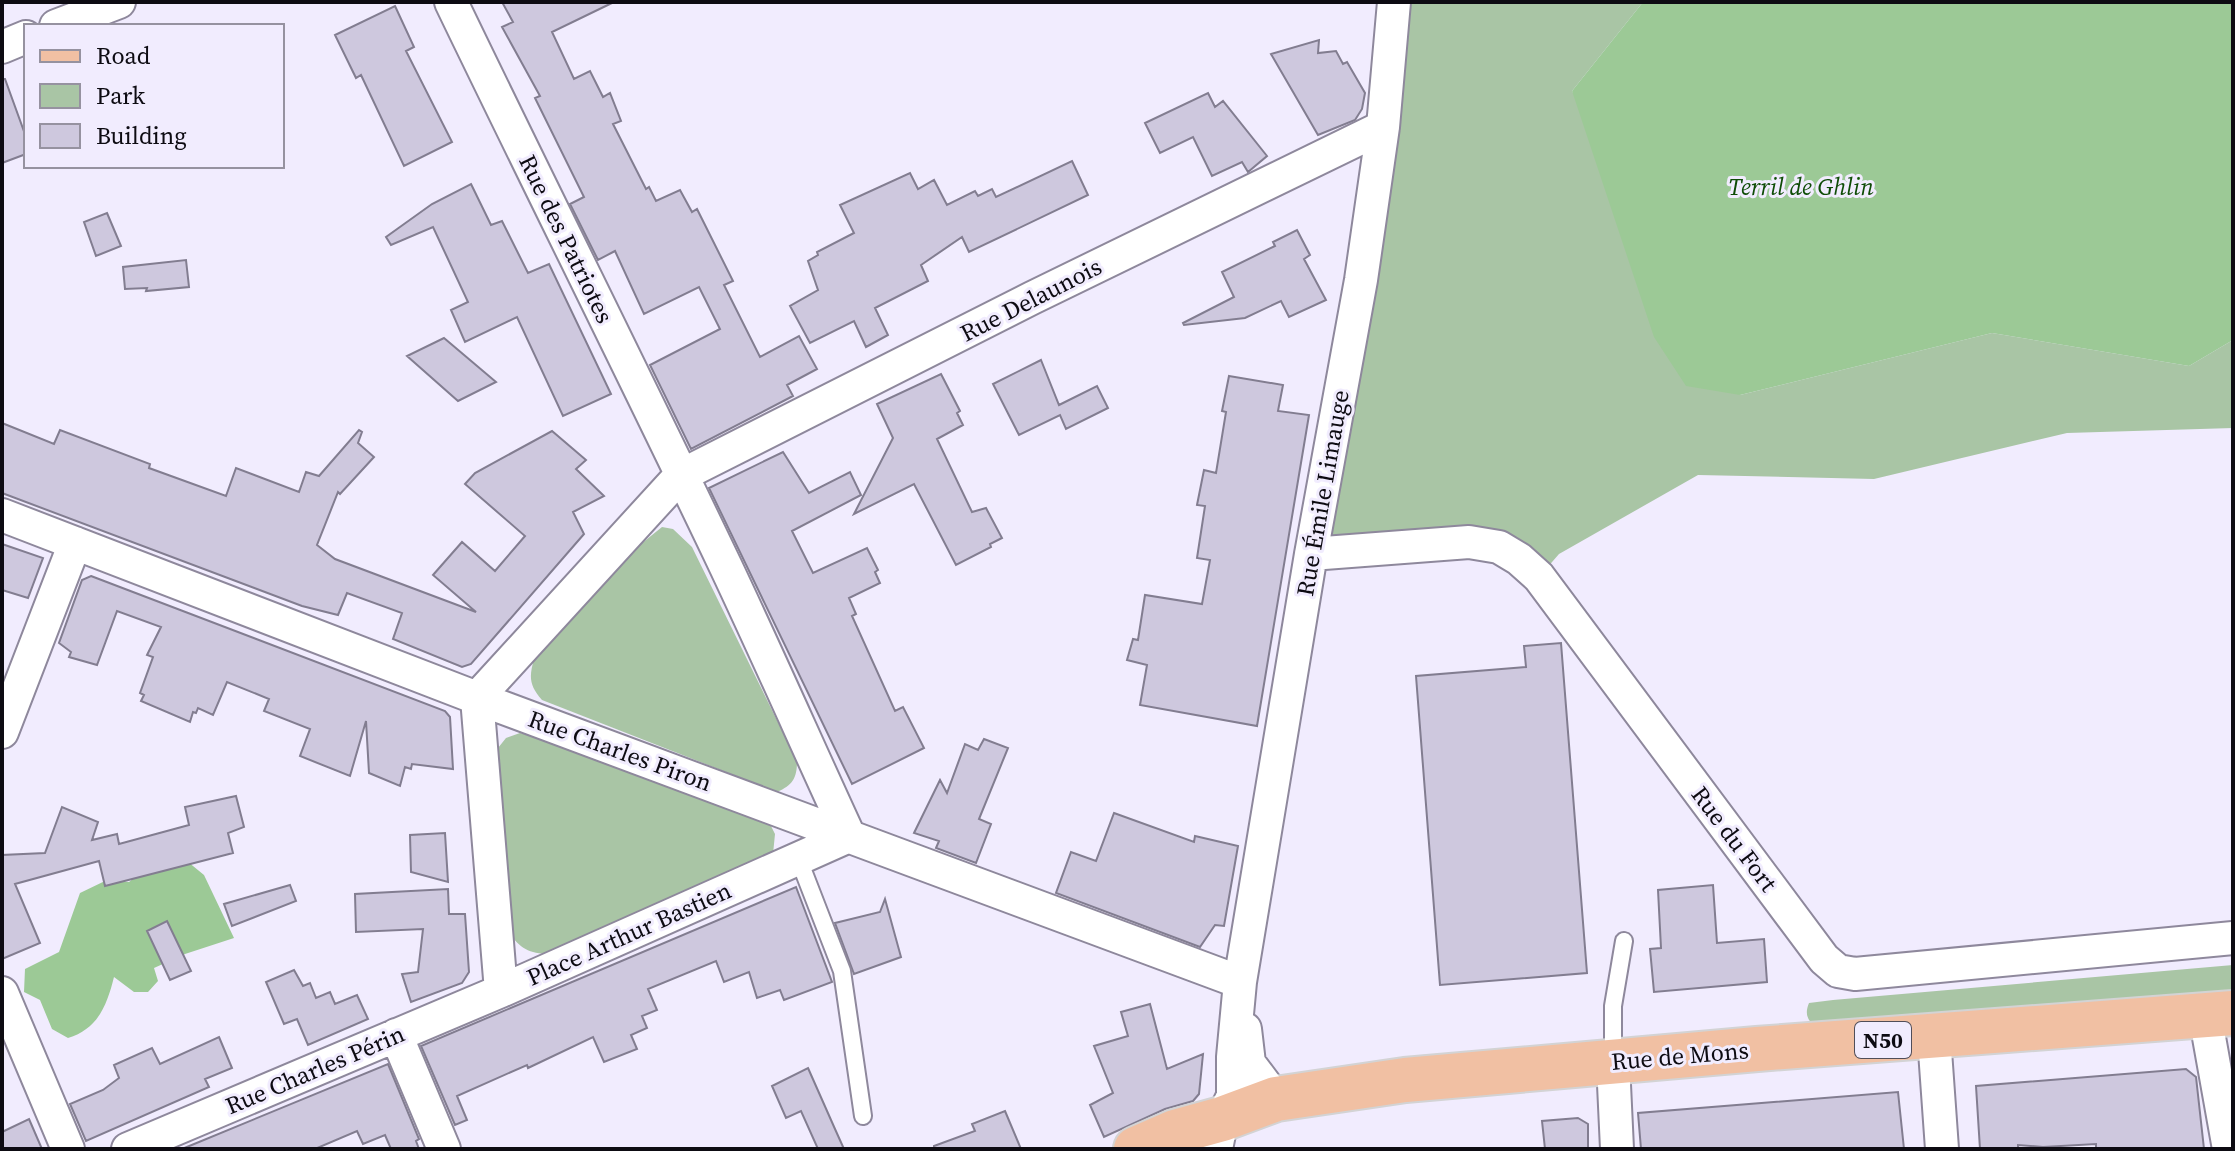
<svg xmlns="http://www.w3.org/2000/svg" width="2235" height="1151" font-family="'Source Serif 4',serif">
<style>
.green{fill:#a9c5a5}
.forest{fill:#9cc996}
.building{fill:#cec8de;stroke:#827d90;stroke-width:2}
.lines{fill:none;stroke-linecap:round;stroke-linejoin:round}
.service-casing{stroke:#8e889c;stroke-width:20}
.minor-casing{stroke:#8e889c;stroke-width:36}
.primary-casing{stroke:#d3d3d4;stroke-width:48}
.service{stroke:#fff;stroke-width:16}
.minor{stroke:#fff;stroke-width:32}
.primary{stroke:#f1c0a3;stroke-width:44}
.labels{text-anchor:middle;stroke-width:6;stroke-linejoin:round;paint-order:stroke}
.shield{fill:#f1ecfe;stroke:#514e59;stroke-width:2}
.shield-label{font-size:22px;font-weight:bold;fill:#0d0b12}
.park-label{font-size:24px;font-style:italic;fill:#0e4c06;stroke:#f1ecfe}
.street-label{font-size:24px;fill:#0d0b12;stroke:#f1ecfe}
</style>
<rect width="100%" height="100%" fill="#f1ecfe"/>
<path class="green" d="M1394,2H1643L1572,91L1740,395L1992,333L2189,366L2233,340V428L2067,433L1874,479L1698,475L1559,554L1539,577L1519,559L1311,554Z
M662,527L673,529L692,547L797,761C797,778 793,785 777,792L542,700C529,685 529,677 534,659L641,544Z
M520,733L544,739L770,824L775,834L773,854L546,954C525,953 517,945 506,928L494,753L506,738Z
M2233,965V991L1817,1028C1808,1021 1804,1015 1809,1003L1833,1000Z"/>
<path class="forest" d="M1643,2H2233V340L2189,366L1992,333L1740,395L1686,386L1654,337L1572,91Z
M182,857L204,875L234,938L185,954L154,968L158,981L148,992H134L114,977C107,1005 98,1029 68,1038L52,1029L40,1000L24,992L25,969L59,952L80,893L107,880L129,882L153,863Z"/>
<path class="building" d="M502,2H614L552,32L574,79L590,71L603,97L610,93L621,121L613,124L646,189L649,187L656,201L680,190L692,212L697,209L733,281L724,285L760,357L799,336L817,369L787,385L793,396L691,449L650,365L720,329L699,287L644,314L615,251L598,260L570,204L584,197L535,98L540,96L502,27L513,22Z
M395,6L414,47L406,51L452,142L404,166L361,75L356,78L335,35Z
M1319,40L1318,53L1336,51L1343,64L1347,62L1365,93L1362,109L1355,120L1318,135L1271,54Z
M2,79H5L26,137V154L2,163Z
M1208,93L1215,107L1223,101L1267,156L1248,172L1242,162L1212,176L1193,137L1160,153L1145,123Z
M1072,161L1088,195L969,252L962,237L921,265L928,281L875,308L888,335L866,347L854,321L810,343L790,306L818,290L808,261L818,255L817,252L854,233L840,205L910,173L918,189L934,180L947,205L975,191L978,196L992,189L996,197Z
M471,184L491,225L502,221L528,273L549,264L611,394L563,416L517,317L465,342L451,310L468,302L433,227L391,245L386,237L432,204Z
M107,213L121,246L96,256L84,222Z
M1297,230L1310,255L1304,259L1326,300L1289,317L1281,301L1245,318L1184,325L1183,323L1234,297L1222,272L1275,246L1273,242Z
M186,260L189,287L146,291L147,288L125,289L123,267Z
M444,338L496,382L458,401L407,356Z
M1041,360L1059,405L1097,386L1108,408L1066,429L1060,415L1019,435L993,384Z
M941,374L960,411L957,413L963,425L937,439L972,512L986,508L1002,538L990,544L991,547L956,565L914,484L854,514L893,438L877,404Z
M1229,376L1283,385L1278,411L1309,415L1257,726L1140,705L1147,665L1127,660L1133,639L1138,640L1145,595L1202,604L1210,560L1197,558L1205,506L1197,505L1204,470L1216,473L1226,412L1222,411Z
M2,423L54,444L60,430L150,464L149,468L226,496L236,468L299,492L306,472L319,476L359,430L362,432L358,443L374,457L340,494L338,492L317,545L335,559L476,612L433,575L462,542L495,571L525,536L465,484L475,473L552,431L586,460L576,469L604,496L573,512L584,534L471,664L462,667L393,639L402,613L347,593L338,615L302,606L2,493Z
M783,452L809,493L850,472L861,495L792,531L813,573L867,548L878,570L875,572L880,583L849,598L856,614L852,616L895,711L903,707L924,748L852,784L709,488Z
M2,544L43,558L28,598L2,590Z
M91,576L445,711L450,717L453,769L412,764L411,769L405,767L400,786L369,773L366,721L350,776L300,756L310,729L264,711L269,699L227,682L213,715L198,708L196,713L193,712L190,722L141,701L144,695L140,693L153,657L147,655L161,627L117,611L97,665L69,657L71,652L59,643L82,580Z
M1561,643L1587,973L1440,985L1416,676L1526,667L1524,646Z
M984,739L1008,748L979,819L991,824L976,863L936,848L939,841L914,833L940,780L947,793L965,744L978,750Z
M236,796L244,827L228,833L233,853L105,886L99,861L15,884L40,943L2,959V855L45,853L62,807L98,822L92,840L117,834L119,844L189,825L185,807Z
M1114,813L1194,842L1195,836L1238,846L1224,926L1215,925L1200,947L1056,893L1071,852L1096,861Z
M445,833L448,882L411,872L410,835Z
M290,885L296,901L232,926L224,904Z
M1713,885L1717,943L1764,939L1767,982L1654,992L1650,949L1661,948L1658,890Z
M796,887L832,982L784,1000L780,990L757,998L749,972L724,982L716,961L648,989L657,1010L642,1016L647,1028L631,1035L637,1049L604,1062L593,1037L528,1068L527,1065L457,1096L467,1120L455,1125L421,1046Z
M448,889L449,914H465L469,972L462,983L411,1002L402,974L418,972L423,929L356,932L355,894Z
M885,899L901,957L854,974L835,923L880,912Z
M167,921L191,971L170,980L147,931Z
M294,970L303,986L310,983L316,998L330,992L335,1004L357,995L368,1019L308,1045L297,1019L284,1024L266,982Z
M1150,1004L1167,1069L1203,1054L1199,1094L1193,1101L1165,1109L1104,1137L1090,1105L1113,1093L1094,1046L1128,1036L1121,1012Z
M219,1037L232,1068L205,1079L209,1087L86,1141L70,1104L103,1090L119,1078L114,1065L152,1048L160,1064Z
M388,1064L419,1139L416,1141L419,1149H391L385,1135L363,1144L357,1131L315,1149H182Z
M808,1068L835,1129L844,1149H818L801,1111L786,1118L772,1086Z
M2186,1069L2196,1077L2204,1149H2096V1144L2043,1147L2018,1145V1149H1980L1976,1086Z
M1898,1092L1904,1149H1641L1638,1113Z
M1005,1111L1021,1149H934V1146L975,1131L972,1124Z
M1578,1118L1588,1124V1149H1545L1542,1121Z
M29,1119L42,1149H2V1132Z"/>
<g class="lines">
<defs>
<path id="service" d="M799,860L842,971L863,1116
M1613,1061V1006L1624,941"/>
<path id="minor" d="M451,2C542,191 636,378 726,567C768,656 808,747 849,836L501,991L477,698L680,476L1032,298L1383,127
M56,26L119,2
M2,47L26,37
M2,515L477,698L1240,982
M1311,554L1469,542L1499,547L1519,559L1539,577L1824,959L1838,971L1855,974L2233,938
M2,732L75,543
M2,993L68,1149
M2205,1015L2229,1149
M1245,1029L1249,1063L1276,1099
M396,1035L444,1149
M1934,1037L1942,1149
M1613,1063L1617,1149
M128,1149L501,991
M1216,1149L1222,1119L1233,1096V1057L1240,982L1311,554L1361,280L1383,127L1394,2"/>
<path id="primary" d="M1136,1149L1175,1132L1222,1119L1276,1099L1405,1080L1757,1049L2233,1013"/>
</defs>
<use href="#service" class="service-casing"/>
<use href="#minor" class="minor-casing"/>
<use href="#primary" class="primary-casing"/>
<use href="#service" class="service"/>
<use href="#minor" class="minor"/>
<use href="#primary" class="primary"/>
</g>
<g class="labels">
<rect class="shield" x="1855" y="1022" width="56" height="36" rx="6"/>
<g class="shield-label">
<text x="1883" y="1048">N50</text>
</g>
<g class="park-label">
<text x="1801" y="195">Terril de Ghlin</text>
</g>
<g class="street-label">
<text transform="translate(566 239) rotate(64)" y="8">Rue des Patriotes</text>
<text transform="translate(1031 300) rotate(-27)" y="8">Rue Delaunois</text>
<text transform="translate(1323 493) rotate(-80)" y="8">Rue Émile Limauge</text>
<text transform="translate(620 751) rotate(20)" y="8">Rue Charles Piron</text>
<text transform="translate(1734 839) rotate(53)" y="8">Rue du Fort</text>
<text transform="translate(629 934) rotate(-24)" y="8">Place Arthur Bastien</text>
<text transform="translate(1680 1056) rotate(-5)" y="8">Rue de Mons</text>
<text transform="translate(315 1070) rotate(-23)" y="8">Rue Charles Périn</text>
</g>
</g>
<rect width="2235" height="1151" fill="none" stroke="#0d0b12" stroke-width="8"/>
<rect x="24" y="24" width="260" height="144" fill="#f1ecfe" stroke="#9692a0" stroke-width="2"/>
<rect x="40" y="50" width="40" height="12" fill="#f1c0a3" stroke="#9692a0" stroke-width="2"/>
<text x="96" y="64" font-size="24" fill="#0d0b12">Road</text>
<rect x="40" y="84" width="40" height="24" fill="#a9c5a5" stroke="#9692a0" stroke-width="2"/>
<text x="96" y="104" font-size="24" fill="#0d0b12">Park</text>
<rect x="40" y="124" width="40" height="24" fill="#cec8de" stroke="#9692a0" stroke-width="2"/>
<text x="96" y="144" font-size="24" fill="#0d0b12">Building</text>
</svg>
